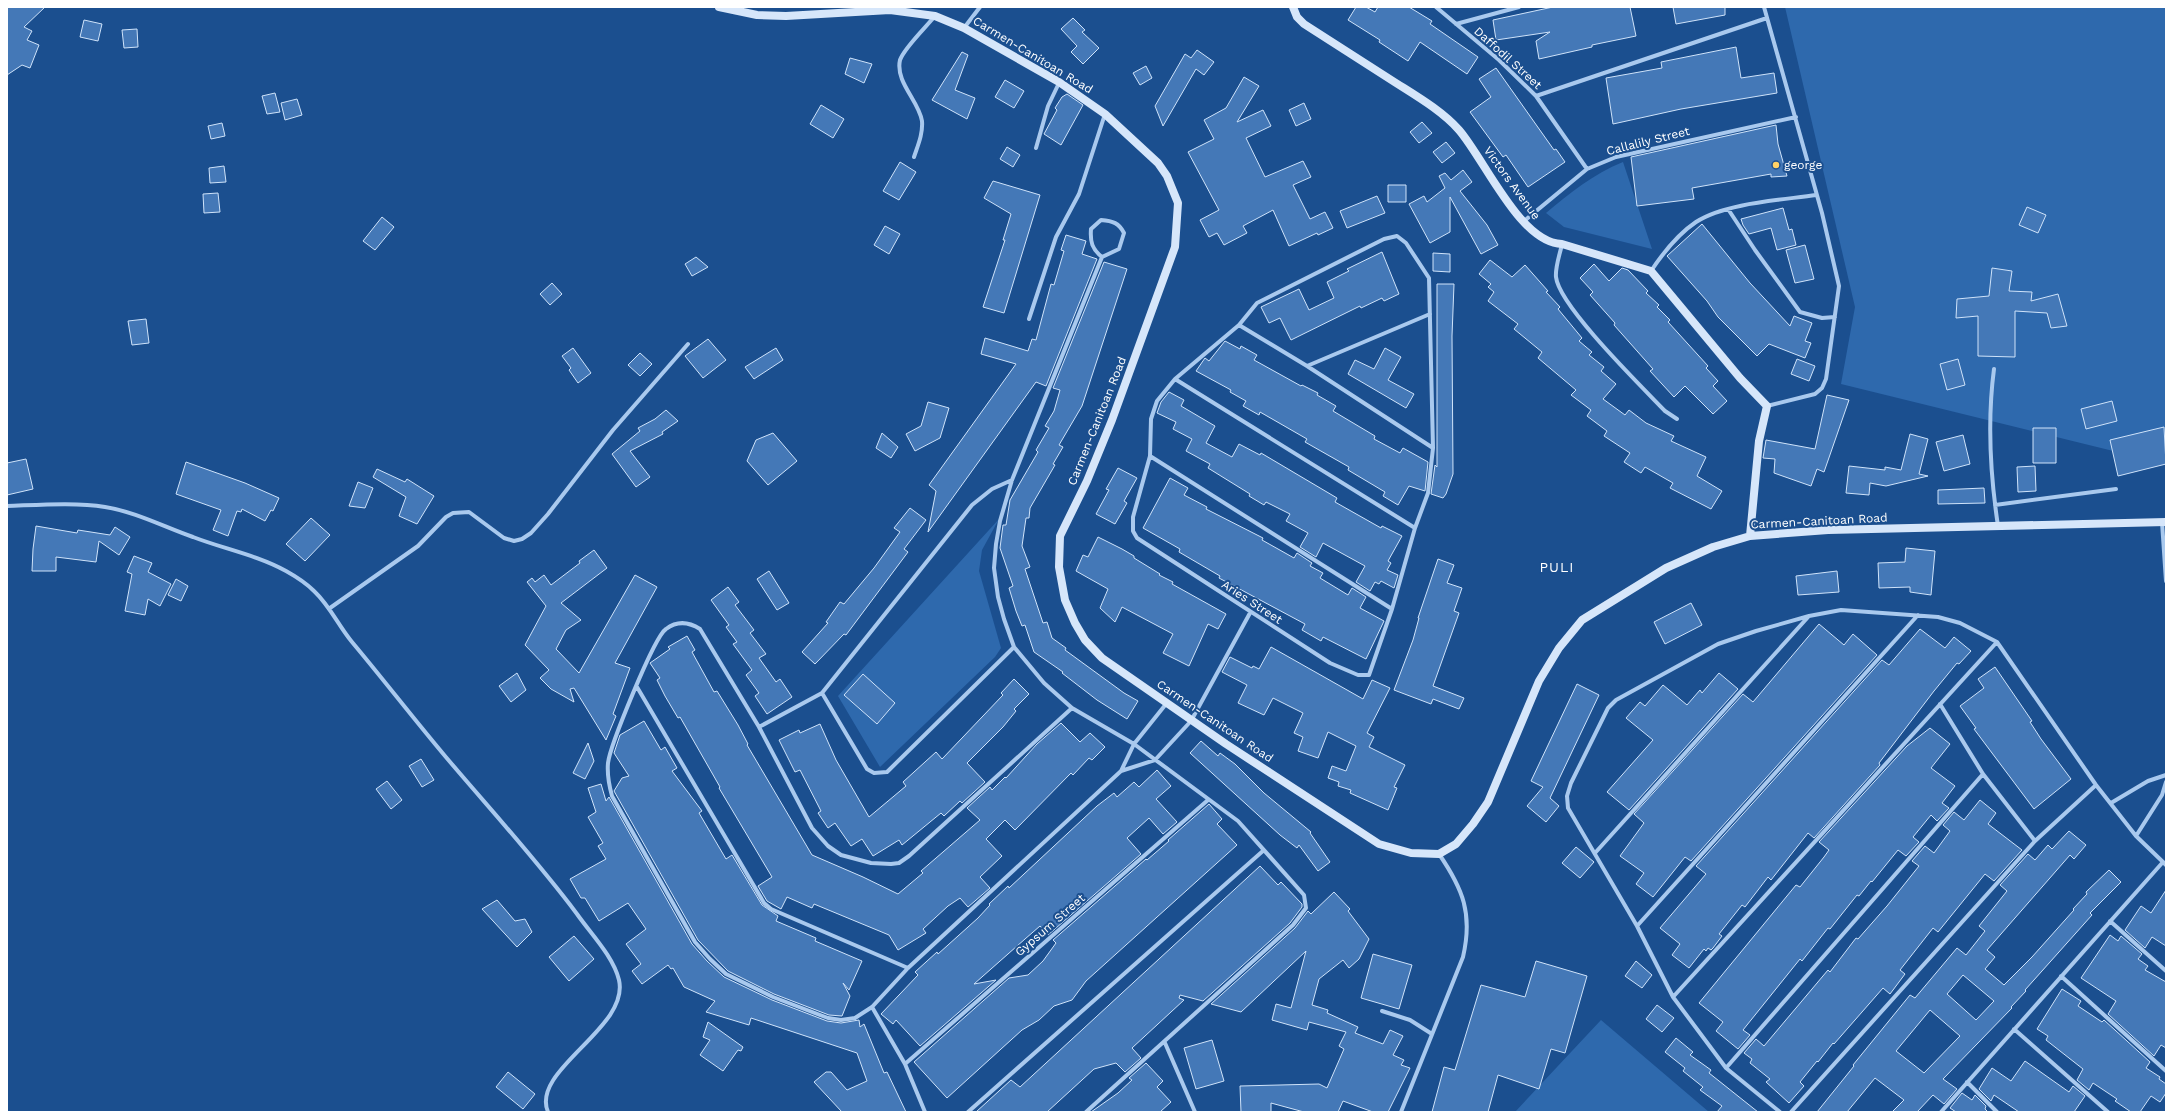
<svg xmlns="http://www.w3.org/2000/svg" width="2173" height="1119" font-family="'Work Sans',sans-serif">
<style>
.green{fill:#2e69ad}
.building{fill:#4478b7;stroke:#cfe3fa;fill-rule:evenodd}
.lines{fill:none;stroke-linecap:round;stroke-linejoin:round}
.street{stroke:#a9c9ee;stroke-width:4}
.secondary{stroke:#d6e6fa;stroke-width:8}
.poi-dot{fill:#ffd166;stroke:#1b4f8f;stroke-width:1.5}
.labels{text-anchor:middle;stroke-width:4;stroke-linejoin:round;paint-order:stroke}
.street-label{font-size:12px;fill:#fff;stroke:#1b4f8f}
.poi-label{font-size:12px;fill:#fff;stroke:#1b4f8f;text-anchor:start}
.quarter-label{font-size:14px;letter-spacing:1px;fill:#fff;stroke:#1b4f8f}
</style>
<rect width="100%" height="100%" fill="#1b4f8f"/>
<path class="green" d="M1785,7H2166V464L1841,384L1855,307Z
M1623,162L1652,249L1564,227L1546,213C1570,193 1593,174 1623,162Z
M999,519L982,550L979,571L1001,648L995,657L880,767L838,696Z
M1601,1020L1709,1112H1515Z"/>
<path class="building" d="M7,7H45L24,27L32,31L27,40L39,45L30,68L22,65L7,75Z
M1356,7H1366L1375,12L1378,7H1409L1432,21L1430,24L1478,57L1467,74L1420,42L1408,61L1379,42L1380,40L1348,20Z
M1553,7H1630L1636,36L1592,45V47L1539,59L1536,41L1550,32L1496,40L1493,20Z
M1673,7H1725V15L1676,24Z
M1073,18L1085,30L1082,32L1099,48L1083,64L1071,52L1077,46L1061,29Z
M84,20L102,24L98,41L80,37Z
M137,29L138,47L124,48L122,30Z
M1736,47L1741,78L1774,73L1777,93L1681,109L1613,124L1606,78L1662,68L1661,62Z
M1197,50L1214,62L1204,75L1196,69L1163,126L1155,106L1185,54L1191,58Z
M962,52L968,55L955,90L975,98L967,119L932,100Z
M850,58L872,64L864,83L845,74Z
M1146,66L1152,78L1140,85L1133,73Z
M1496,68L1554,150L1556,149L1565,162L1528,187L1506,155L1503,157L1470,112L1491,97L1479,79Z
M1244,77L1259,86L1237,122L1263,110L1271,126L1246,138L1265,177L1303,161L1311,177L1293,185L1310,219L1325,212L1333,228L1318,235L1317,233L1289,246L1273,210L1243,226L1247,233L1224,245L1217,233L1209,237L1200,220L1219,210L1188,152L1214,139L1204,120L1226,108Z
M1005,80L1024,91L1014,108L995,97Z
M275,93L280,112L267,114L262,96Z
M1067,94L1083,105L1061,145L1044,134L1057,110L1055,108L1062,97Z
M297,99L302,115L285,120L281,103Z
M1304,103L1311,119L1296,126L1289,110Z
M821,105L844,119L833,138L810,124Z
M1422,122L1432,133L1419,143L1410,132Z
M222,123L225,136L211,139L208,126Z
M1776,125L1778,144L1787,176L1771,177V174L1692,188L1694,199L1637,206L1631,157Z
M1446,142L1455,153L1442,163L1433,152Z
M1007,147L1020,155L1013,167L1000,159Z
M900,162L916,172L899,200L883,191Z
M224,166L226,182L210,183L209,168Z
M1463,170L1472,182L1460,191L1487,225L1498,245L1481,254L1450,197V232L1430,243L1409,204L1424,196L1427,202L1445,188L1439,176L1445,173L1451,180Z
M993,181L1040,195L1004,313L983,307L1005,240H1003L1011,214L984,198Z
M1388,185H1406V202H1388Z
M218,193L220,212L204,213L203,194Z
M1377,196L1385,213L1347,228L1340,211Z
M2027,207L2046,215L2038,233L2019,225Z
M1783,208L1789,230L1792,229L1796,245L1777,250L1771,228L1749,234L1743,225L1741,219Z
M382,217L394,227L375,250L363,241Z
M1702,224L1750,283L1790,326L1794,316L1812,323L1805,341L1811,343L1805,358L1769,344L1757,356L1718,317L1707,301L1667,256Z
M885,226L900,234L889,254L874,245Z
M1066,235L1086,241L1082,254L1097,259L1046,386L1036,382L928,532L936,491L929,485L1016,364L981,354L985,338L1028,351L1032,339L1036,340L1051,284L1054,285L1064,251L1061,250Z
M1805,245L1814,279L1795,283L1786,250Z
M1382,252L1399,294L1384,301L1382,298L1361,308L1360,306L1291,340L1280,318L1269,323L1261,307L1299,289L1309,310L1334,298L1327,282L1349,271L1347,269Z
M1433,253L1450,254V272L1433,271Z
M696,257L708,267L692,276L685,264Z
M1490,260L1512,277L1525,265L1548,291L1546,292L1560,307L1558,309L1582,338L1579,341L1592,352L1589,355L1604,367L1601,371L1616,384L1603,399L1625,415L1629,410L1646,423L1674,436L1671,441L1706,457L1697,476L1722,491L1711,509L1670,488L1673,483L1645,467L1641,473L1624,462L1630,453L1604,436L1607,431L1587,416L1591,410L1571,395L1576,390L1538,358L1542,352L1514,329L1518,324L1488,301L1494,292L1488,287L1491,284L1479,274Z
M1104,262L1127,269L1082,406L1059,445L1063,447L1053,464L1055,465L1030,508L1029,518H1026L1022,546L1030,567L1025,569L1043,623L1047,622L1052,638L1066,648L1065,650L1124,693L1138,701L1127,719L1097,700L1062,673L1063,672L1034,652L1025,625L1022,626L1016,611L1009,588L1013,586L1000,548L1003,525H1006L1010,500L1038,452L1036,450L1049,428L1045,426L1054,411L1060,390L1053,388Z
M1594,264L1609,281L1622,268L1628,270L1648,291L1646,293L1659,305L1657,307L1670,320L1668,322L1708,366L1706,368L1718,381L1713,386L1727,401L1713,414L1685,386L1674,397L1650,371L1653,369L1614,325L1615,323L1590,295L1593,292L1580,278Z
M1992,268L2012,271L2009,291L2032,292L2031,301L2058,294L2067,326L2051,328L2047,313L2015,311V357L1978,356V316L1956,318L1957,299L1989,296Z
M552,283L562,294L550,305L540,294Z
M1437,284H1454L1452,336L1453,474L1446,494L1443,498L1431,494L1435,465L1437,467Z
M146,319L149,343L132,345L128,321Z
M708,339L726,360L703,378L685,356Z
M1225,341L1240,349L1241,346L1257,355L1254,360L1301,386L1302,385L1318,393L1317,395L1336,406L1333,411L1375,436L1374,439L1400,453L1403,448L1428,462L1425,491L1409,486L1398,505L1383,496L1385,492L1348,470L1349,467L1305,442L1307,439L1260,412L1259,415L1243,406L1246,401L1230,392L1231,390L1196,371L1205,358L1209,361Z
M573,348L591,373L578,383L569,370L571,368L562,356Z
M776,348L783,360L754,379L745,367Z
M1385,348L1401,357L1388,380L1414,394L1406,408L1348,374L1355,360L1374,369Z
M640,353L652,364L640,376L628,365Z
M1797,359L1815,366L1809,381L1791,374Z
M1958,359L1965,385L1947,390L1940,364Z
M1169,392L1184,400L1181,406L1215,426L1206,443L1232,457L1239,444L1260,455L1261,453L1337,498L1335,502L1381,528L1382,526L1402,536L1388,561L1391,563L1387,570L1398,575L1394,588L1381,581L1379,584L1375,582L1370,591L1356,582L1365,566L1323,543L1316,557L1300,547L1308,533L1286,521L1290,514L1266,502L1264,505L1249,496L1250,494L1208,468L1210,464L1186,451L1192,439L1173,429L1176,422L1157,413L1161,402Z
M1827,395L1849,400L1824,472L1817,469L1811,486L1774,473L1775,459L1763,458L1766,440L1815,449Z
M2112,401L2117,421L2086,429L2081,409Z
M928,402L949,408L940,438L915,451L906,434L921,426Z
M666,410L678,421L662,432L663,434L630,451L650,477L636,487L612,454L640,431L638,428L655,419Z
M2164,427L2166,464L2118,476L2110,440Z
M2033,428H2056V463H2033Z
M773,433L797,461L768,485L747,461L756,440Z
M882,433L898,447L891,458L876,448Z
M1910,434L1928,439L1919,474L1928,476L1886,486L1870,483L1869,495L1846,493L1849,466L1885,470V467L1901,470Z
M1963,435L1970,464L1944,471L1936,442Z
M26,459L33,489L7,495V463Z
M186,462L245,483L279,498L273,511L271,510L265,521L242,509L241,512L237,511L228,536L213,530L221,510L176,494Z
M2035,466L2036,491L2018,492L2017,467Z
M1118,468L1137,478L1124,501L1127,503L1115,524L1096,514L1109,490L1106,489Z
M377,469L405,482L407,479L434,496L417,524L399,516L406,497L373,477Z
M1170,478L1188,488L1184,495L1207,507L1206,509L1263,538L1262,540L1294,558L1297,553L1312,563L1310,566L1323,573L1320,578L1348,595L1352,588L1366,597L1360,608L1384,621L1366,659L1323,637L1321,641L1302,630L1305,624L1219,578L1220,576L1179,552L1180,549L1143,528Z
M358,482L373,488L365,508L349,506Z
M1984,488L1985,503L1938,504V490Z
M910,508L926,520L904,549L908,552L846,635L844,634L815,664L802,652L828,623L826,622L840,602L844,604L874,568L900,532L894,528Z
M311,518L330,535L305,561L286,544Z
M36,526L77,533L78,530L110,535L115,527L130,537L119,555L99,541L96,562L56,557V571H32L33,549Z
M1098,537L1122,549L1134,556V558L1160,574L1159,575L1173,582L1172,584L1226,614L1218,629L1208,624L1189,666L1163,653L1173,634L1122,607L1115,622L1100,608L1108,589L1076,571L1083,555L1088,557Z
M1906,548L1935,551L1931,595L1910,592V587L1879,588L1878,563L1905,562Z
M594,550L607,568L561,603L581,620L566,630L556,649L579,673L635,575L657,587L615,663L630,668L613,714L616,716L606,740L574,688L570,689L574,702L551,689L540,678L549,670L525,645L546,606L527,582L532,578L535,582L544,575L551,585L580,563L579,561Z
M134,556L152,563L148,572L171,584L160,606L148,599L145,615L125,611L132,574L127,572Z
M1438,559L1454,565L1447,583L1462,588L1454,611L1459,613L1433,686L1464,698L1459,709L1433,699L1431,704L1394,690L1413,640L1419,618H1418Z
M769,571L789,603L777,610L757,579Z
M1837,571L1839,592L1798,595L1796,576Z
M176,579L188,586L181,601L168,595Z
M728,587L739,602L735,605L754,630L750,633L766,654L759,658L776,682L780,679L792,697L767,714L755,696L759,693L746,675L752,670L733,644L737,642L726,627L729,625L711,600Z
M1691,603L1702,625L1665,644L1654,622Z
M1819,624L1844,645L1853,634L1877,655L1691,861L1685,857L1653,897L1636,884L1644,873L1620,856L1644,823L1634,814L1743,694L1753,702Z
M1920,629L1945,648L1954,637L1971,651L1959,664L1957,663L1934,691L1879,763L1880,765L1814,838L1808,833L1771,880L1768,877L1745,907L1742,905L1719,934L1722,936L1713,948L1711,950L1708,948L1706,951L1704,949L1689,968L1672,955L1680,944L1660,928L1706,874L1696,866L1882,660L1889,665Z
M687,636L695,650L692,652L714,692L717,691L738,725L748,744L747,745L812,855L863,877L898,894L923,873L921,871L980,820L967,808L990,787L992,790L1005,777L1006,778L1037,744L1061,723L1080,742L1090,733L1105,747L1092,760L1089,758L1073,775L1071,773L1015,830L1005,820L986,839L1002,856L980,877L990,888L968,907L960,898L948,906L923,929L926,933L898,950L889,935L814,904L812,908L787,897L781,909L767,901L758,886L772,877L719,788L720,787L680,717L678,718L665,696L657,680L660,678L650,663L670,649L668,647Z
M1271,647L1363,699L1372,680L1390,688L1367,733L1374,737L1369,747L1405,765L1394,787L1397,788L1388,810L1350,793L1351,790L1338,786L1339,782L1328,778L1332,766L1346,771L1356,746L1328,732L1318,758L1298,751L1303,737L1294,733L1303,713L1273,698L1264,715L1238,703L1247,685L1222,672L1230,657L1252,668L1253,666L1259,669Z
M1995,667L2032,721L2030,722L2041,739L2071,779L2034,809L1974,729L1976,728L1960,706L1984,688L1978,679Z
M517,673L526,690L511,702L499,686Z
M1719,673L1738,689L1629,810L1607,792L1653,740L1626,718L1640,702L1645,706L1663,685L1687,705L1700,690L1702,693Z
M863,674L895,703L877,724L844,695Z
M1014,679L1029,694L1014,709L1016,711L1003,727L967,763L985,782L962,803L960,801L944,816L941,813L902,845L899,840L873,856L862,839L851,846L835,823L828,828L818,813L821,811L800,770L795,772L779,740L799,730L800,733L820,724L836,760L869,817L906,786L903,782L936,752L942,759L1003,695L1001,693Z
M1577,684L1599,695L1550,798L1559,806L1546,822L1527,806L1543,787L1531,781Z
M644,721L661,750L665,747L677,768L672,771L702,811L699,813L726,859L732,855L762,905L778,916L776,921L816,938L815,941L862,961L849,990L843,983L850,996L842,1016L829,1015L774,994L728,971L698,940L614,791L622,778L629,776L614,753L620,735Z
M1930,728L1950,744L1931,768L1955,786L1942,803L1949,808L1937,821L1931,815L1913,837L1919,842L1906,856L1898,850L1872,882L1871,881L1859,896L1857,895L1830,929L1828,928L1802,961L1800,959L1743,1030L1750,1035L1738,1049L1716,1031L1723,1022L1699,1003L1796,885L1800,887L1824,857L1829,850L1819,842L1907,746Z
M1201,741L1218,756L1220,753L1235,764L1264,793L1311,832L1310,833L1330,862L1318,871L1299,845L1297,848L1280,835L1190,753Z
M588,743L594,761L585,779L573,773Z
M421,759L434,780L422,787L409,766Z
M1157,770L1171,786L1156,799L1177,822L1163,834L1149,818L1127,838L1141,854L1048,935L1040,926L1025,939L974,984L996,980L920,1046L896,1020L893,1024L881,1014L918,975L915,972L937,952L938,954L978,918L990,905L989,904L1008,886L1009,888L1097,806L1114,793L1117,797L1134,782L1139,787Z
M387,781L402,800L391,809L376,789Z
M601,784L606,801L609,797L692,944L707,961L724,977L772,1000L827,1021L841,1023L859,1020L860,1027L864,1024L884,1073L887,1072L906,1112H842L814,1082L826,1072H831L847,1090L867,1081L857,1053L751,1018L749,1025L706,1012L715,1001L684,987L673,968L671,969L668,965L642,984L632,971L641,964L626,944L646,929L628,903L599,921L585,898H581L570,879L606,859L598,846L603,843L588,817L596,812L588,788Z
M1980,800L1996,813L1988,824L2022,850L1994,881L1985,874L1938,932L1933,928L1900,970L1905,974L1890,994L1883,988L1834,1044L1833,1043L1818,1062L1817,1061L1800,1082L1804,1086L1789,1103L1766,1082L1770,1079L1750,1063L1752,1059L1744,1053L1756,1039L1764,1046L1828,970L1830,972L1856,938L1858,939L1887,906L1919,866L1912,861L1925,846L1934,853L1950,831L1943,825L1954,812L1964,820Z
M1209,804L1222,819L1217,824L1237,845L1086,981L1072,1000L1054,1006L1039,1020L1022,1030L947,1098L914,1062L1009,978L1028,975L1043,961L1056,943L1053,940L1146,859L1147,860L1169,841L1168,840Z
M2069,831L2086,845L2074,859L2070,855L1987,950L1995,957L1985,969L2004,985L2032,957L2074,910L2073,909L2087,894L2086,892L2109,870L2121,882L2090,913L2092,915L2025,990L2026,991L2011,1007L2012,1008L1943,1079L1957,1089L1944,1104L1933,1095L1917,1112H1892L1904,1100L1875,1078L1847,1112H1817L1854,1066L1853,1065L1910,995L1915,998L1957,948L1966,955L1985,931L1979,926L2007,891L2000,885L2028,854L2035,860L2048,845L2052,849ZM1963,975L1994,1001L1976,1020L1947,994ZM1930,1010L1960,1036L1924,1073L1896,1051Z
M1576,847L1594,862L1580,878L1562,863Z
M1260,866L1278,885L1281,882L1302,904V907L1290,923L1203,1001L1180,995L1179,998L1184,1000L1132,1048L1141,1058L1125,1072L1116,1063L1094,1069L1047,1112H976L1011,1080L1020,1087Z
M2166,890V946L2152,937L2145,948L2125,930L2141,906L2151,913Z
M1334,892L1350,909L1348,911L1369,939L1359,959L1349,968L1343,960L1319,979L1312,1005L1328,1010L1327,1013L1358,1027L1355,1033L1383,1044L1390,1030L1403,1036L1393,1055L1404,1060L1401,1065L1410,1068L1388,1112H1373L1343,1101L1338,1112H1304L1271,1103V1112H1241L1240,1086L1319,1084L1327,1088L1344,1049L1339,1046L1346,1032L1309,1022L1307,1030L1272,1020L1276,1004L1291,1008L1306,951L1241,1012L1211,1004L1295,928L1308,911L1311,914Z
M497,900L515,921L525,919L532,932L517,947L482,909Z
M2110,935L2118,941L2121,936L2142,954L2138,959L2148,966L2145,970L2166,982V1048L2161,1045L2154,1056L2108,1014L2116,1001L2081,978Z
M574,936L594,959L569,981L549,957Z
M1373,954L1412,965L1399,1009L1361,998Z
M1536,961L1587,976L1565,1053L1551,1049L1539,1089L1498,1075L1488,1112H1432L1444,1067L1455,1070L1481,985L1525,997Z
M1636,961L1652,975L1642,988L1625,976Z
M2062,989L2081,1001L2078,1006L2102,1022L2104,1020L2150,1062L2146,1068L2160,1077L2159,1079L2166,1084V1093L2160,1102L2151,1096L2140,1112H2131L2115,1101L2117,1099L2093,1083L2089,1090L2077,1080L2083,1069L2046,1040L2048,1036L2037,1029Z
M1657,1005L1674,1018L1662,1032L1646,1019Z
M708,1022L743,1047L741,1051L738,1050L723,1071L700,1055L710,1040L703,1037Z
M1676,1038L1693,1052L1690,1055L1711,1070L1709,1073L1758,1112H1717L1722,1106L1700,1090L1703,1087L1683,1071L1685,1068L1665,1052Z
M1212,1040L1224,1081L1196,1089L1184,1048Z
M2025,1061L2069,1092L2073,1086L2085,1096L2074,1112H2019L1994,1095L1991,1101L1979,1089L1992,1068L2011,1081Z
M1146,1063L1163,1081L1157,1087L1171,1102L1160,1112H1091L1118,1093L1132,1080L1129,1078Z
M508,1072L535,1094L523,1109L496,1087Z
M1962,1093L1972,1100L1975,1095L1986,1106L1985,1109L1988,1112H1956L1950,1108Z"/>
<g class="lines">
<path class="street" d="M1436,7L1499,60L1536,96L1587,169
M1764,7L1822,213L1839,286L1826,379L1822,388L1815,394L1767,406
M1456,24L1519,7
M964,28L980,7
M1536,96L1767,18
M1036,148L1048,106L1059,83
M914,157C918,145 923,134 922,121C919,101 895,82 900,60C904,48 926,27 935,16
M1728,209L1755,250L1800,312L1822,318L1835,317
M1101,220C1113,221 1119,223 1124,233L1119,249L1102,257C1092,249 1090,242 1091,229Z
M1523,222L1587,169L1616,157L1796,117
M1397,236L1406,243L1429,278L1433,448L1428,493L1415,528L1392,609L1369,675H1358L1330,663L1137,538L1133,531V517L1150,456L1151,419L1157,401L1175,379L1239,325L1257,303L1384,239Z
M1562,244C1560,254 1555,267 1556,277C1559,306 1642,387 1665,411L1677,419
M1651,271C1663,253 1678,234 1696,222C1725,203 1782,200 1816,195
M1029,319L1056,237L1079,194L1105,114
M1239,325L1307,366L1433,448
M1307,366L1430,314
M1994,369C1987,422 1990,473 1998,526
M1175,379L1415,528
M1150,456L1392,609
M1012,480L992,489L972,505L822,693L867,769L874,773L887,772L1014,647
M1995,505L2116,489
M7,506C37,505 76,502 105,507C136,512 164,527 193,537C224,549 257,555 286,571C295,576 306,583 314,591C330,606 338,625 352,642C383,679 413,718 445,756C489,808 536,859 577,914C591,934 613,956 619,980C630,1028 530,1070 548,1112
M2162,522L2166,581
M330,608L418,546L446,517L453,513L469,512L504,538L514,541L522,539L531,533L548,514L613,430L688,344
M637,687L764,903L771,909L908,968
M1940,704L1983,774L2035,841
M1072,708L909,856L899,863L891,864L871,863L841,855L828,846L812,828L759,727L700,629C689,622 678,620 666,629C654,637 610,746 608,763C607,774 609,785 612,796L695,942L710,959L726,974L773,997L828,1018L841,1020L855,1018L872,1007L908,968L1121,771L1134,744L1166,704
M759,727L822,693
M1121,771L1155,760L1191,721L1250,613
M2111,803L2148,781L2166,775
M2136,836L2162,795L2166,782
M1595,853L1809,616
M2110,921L2166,971
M1637,926L1918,615
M2061,976L2166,1071
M1673,997L1997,642
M872,1007L905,1064L925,1112
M1382,1011L1410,1020L1432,1034
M2014,1029L2108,1112
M1165,1043L1195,1112
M905,1064L1208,800
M1726,1068L1983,774
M1967,1082L1997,1112
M968,1112L1264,850
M1086,1112L1293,925L1306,908L1304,895L1238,821L1134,744L1072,708L1044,683L1014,647L1004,619L998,597L994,568L996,544L1000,521L1012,480L1102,257
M1401,1112L1463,957C1473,914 1463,889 1439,854
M1780,1112L1726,1068L1673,997L1637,926L1568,808L1567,796L1571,783L1608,708L1616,700L1718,644L1756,631L1809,616L1841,610L1938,617L1960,623L1997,642L2096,785L2136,836L2163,862
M1791,1112L2035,841L2096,785
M1941,1112L2163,862L2166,865"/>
<path class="secondary" d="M719,7L757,15L786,16L890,10L935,16L964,28L1059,82L1105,114L1158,163L1167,176L1178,203L1175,247L1112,420L1087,481L1060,536L1059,567L1065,600L1075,623L1085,640L1102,658L1226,744L1379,844L1411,853L1439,854L1456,844L1473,824L1488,802L1539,681L1559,648L1582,620L1666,568L1713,547L1750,536L1828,530L2166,522
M1293,7L1297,17L1304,24C1335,44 1365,63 1396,83C1418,97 1442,111 1459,130C1485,160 1520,243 1562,244L1651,271L1740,378L1767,406L1759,441L1750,536"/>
</g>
<circle class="poi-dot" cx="1776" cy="165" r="4"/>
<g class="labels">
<g class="street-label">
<text transform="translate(1033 55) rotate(31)" y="4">Carmen-Canitoan Road</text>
<text transform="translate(1508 58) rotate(42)" y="4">Daffodil Street</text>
<text transform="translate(1648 141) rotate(-14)" y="4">Callalily Street</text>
<text transform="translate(1512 183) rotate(54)" y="4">Victors Avenue</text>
<text transform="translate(1097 421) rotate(-68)" y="4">Carmen-Canitoan Road</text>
<text transform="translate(1819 521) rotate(-3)" y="4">Carmen-Canitoan Road</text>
<text transform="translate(1252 602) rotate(33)" y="4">Aries Street</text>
<text transform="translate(1215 721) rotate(34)" y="4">Carmen-Canitoan Road</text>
<text transform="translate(1050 925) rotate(-41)" y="4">Gypsum Street</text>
</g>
<g class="poi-label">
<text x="1784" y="169">george</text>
</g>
<g class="quarter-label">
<text x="1557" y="572">PULI</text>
</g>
</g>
<rect width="2173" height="1119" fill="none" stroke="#ffffff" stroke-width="16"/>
</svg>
